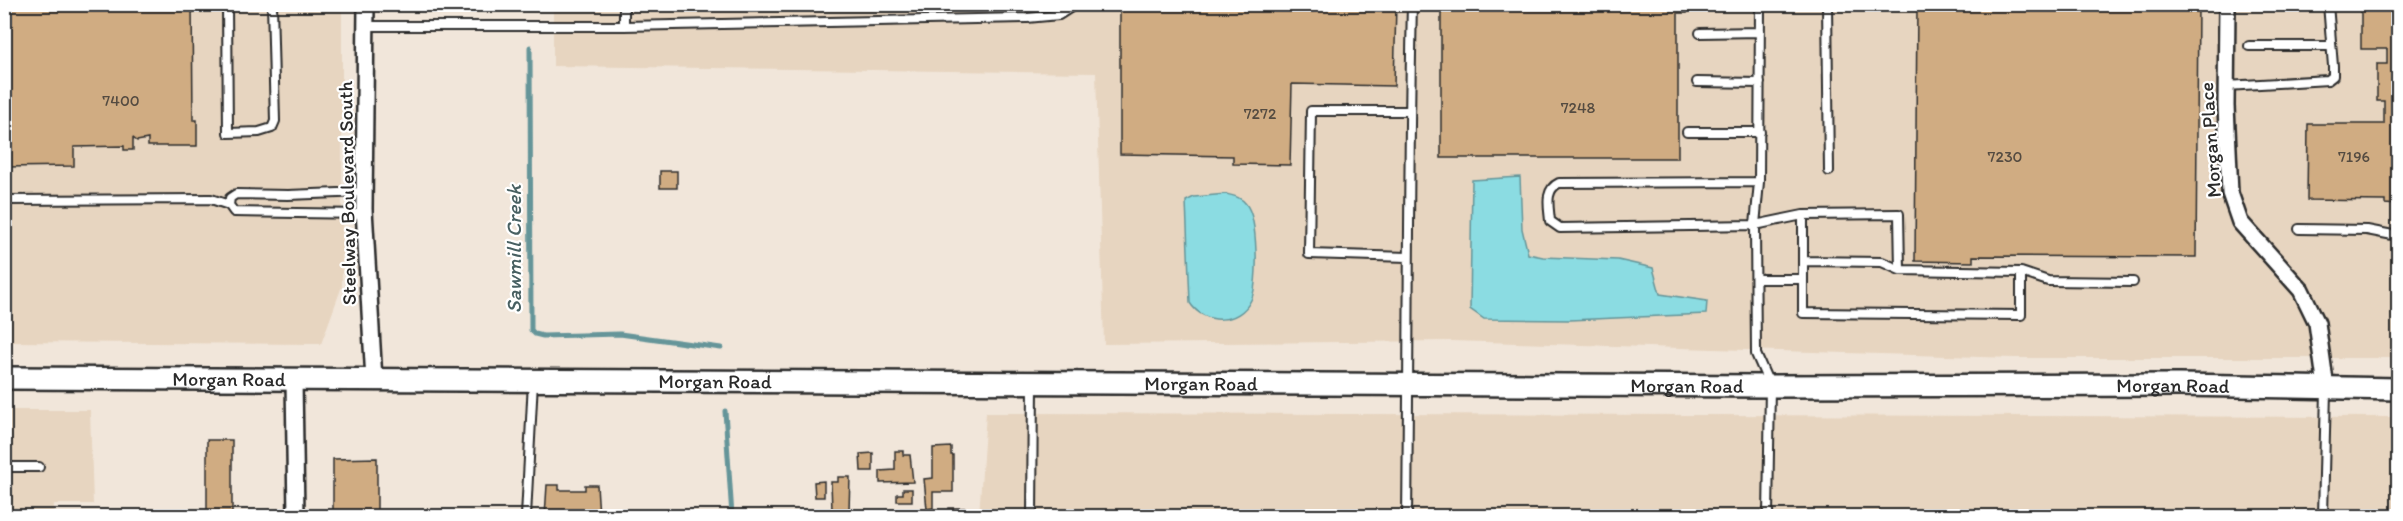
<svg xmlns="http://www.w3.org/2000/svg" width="2403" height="521" font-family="Itim,sans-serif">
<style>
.built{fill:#e7d5c0}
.water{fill:#8bdce2;stroke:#659599;stroke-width:1.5}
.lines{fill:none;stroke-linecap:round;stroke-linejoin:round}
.stream{stroke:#659599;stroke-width:5}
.building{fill:#d0ac82;stroke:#2b2b2b;stroke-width:1.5}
.lane-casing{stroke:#2b2b2b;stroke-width:12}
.street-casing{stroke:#2b2b2b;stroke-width:20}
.secondary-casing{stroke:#2b2b2b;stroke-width:26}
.lane{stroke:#fff;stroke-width:8}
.street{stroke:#fff;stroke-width:15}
.secondary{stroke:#fff;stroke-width:21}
.labels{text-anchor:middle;stroke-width:4.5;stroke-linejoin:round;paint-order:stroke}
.number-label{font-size:16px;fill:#544b41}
.street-label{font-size:20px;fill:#2b2b2b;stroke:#fff}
.water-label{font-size:21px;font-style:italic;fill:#486062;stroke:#fff}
</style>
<rect width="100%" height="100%" fill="#f1e6da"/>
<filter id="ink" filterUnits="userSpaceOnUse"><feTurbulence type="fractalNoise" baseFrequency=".0167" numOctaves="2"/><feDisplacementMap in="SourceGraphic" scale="12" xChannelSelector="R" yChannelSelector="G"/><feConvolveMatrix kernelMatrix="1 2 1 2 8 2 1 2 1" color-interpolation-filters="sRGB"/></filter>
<g filter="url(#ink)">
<path class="built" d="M5,5H342V286L321,344L5,342Z
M553,5H2398V358H2014L1451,341L1104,344L1096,73L553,66Z
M5,410H90L93,504H54L53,516H5Z
M986,413L2398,417V516H979Z"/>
<path class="water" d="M1520,177L1522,229L1528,254L1543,257L1618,260L1653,268L1660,294L1707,301L1706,314L1570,320L1484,319L1470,309L1472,180Z
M1226,194C1234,196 1241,197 1246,204C1258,218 1259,284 1251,300C1239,325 1204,325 1190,303L1186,201L1194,197Z"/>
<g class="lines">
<path class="stream" d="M530,47L531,330L535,334L543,336L620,334L721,348
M725,411L732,516"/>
</g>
<path class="building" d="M4,4H192L193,120H197V146H148V139L137,141L133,138V150H124V146L74,147V166L4,167Z
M1120,4H1396L1394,86L1292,84L1290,165L1233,164V156L1120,154Z
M1441,4H1687V13H1678V158H1441Z
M1917,4H2198L2196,257L1973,256V262L1915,261Z
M2361,4H2398V205L2385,204V201L2307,200L2308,124H2384V101H2377V64H2387V49H2361Z
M660,171H677V188H660Z
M207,440H232V516H207Z
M951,447V455H953V492H933V508L927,509L924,479L933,478V448Z
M895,451H903V455H910L913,482L880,483V471L895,470Z
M873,453V471H861L860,454Z
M377,458V516H333V459Z
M838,477H850L849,510H832L831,482H838Z
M824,481V497H815L814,482Z
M547,485H559V490H585V485H597L599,516H545Z
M903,489H912V501H897V494H903Z
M949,508H969V516H949Z"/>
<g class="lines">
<defs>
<path id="lane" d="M227,4L228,133L259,132L272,128L275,121L272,4
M1760,4L1759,182L1755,225L1756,354L1770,386L1768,516
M1827,4L1829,171
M366,26H624V4
M624,26L1027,18L1059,15L1076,4
M1700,33L1760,32
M2249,46H2331
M1697,82L1760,83
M2226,86L2328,80L2333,76V66L2328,4
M1687,132H1760
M364,192L288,195L236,194L230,198L229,205L234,212L364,214
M4,200L211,199L229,205
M2299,229L2367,230L2398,236
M1408,257L1309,254L1311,111H1410
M1803,261V215
M2021,272L2048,281L2133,282
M1757,279H1803V313L2021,315V272L1900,270L1899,214L1803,215L1755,225L1560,228L1550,221C1549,207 1544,190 1559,183L1759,182
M1803,279V261L1882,262L1900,270
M4,467H39
M526,516L533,381
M1032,516L1033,383
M1407,516C1409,346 1408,175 1412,4
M2323,516L2326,390"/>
<path id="street" d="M366,4L364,209L374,380
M2227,4L2226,106L2230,193L2240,222L2301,290L2317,323L2326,388
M294,380L296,516"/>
<g id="secondary">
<path id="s1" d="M4,378L1770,386L2179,385L2398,389"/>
</g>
</defs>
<use href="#lane" class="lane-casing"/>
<use href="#street" class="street-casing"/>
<use href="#secondary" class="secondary-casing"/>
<use href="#lane" class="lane"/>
<use href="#street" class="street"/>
<use href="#secondary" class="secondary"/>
</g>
</g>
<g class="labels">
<g class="number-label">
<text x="121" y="106">7400</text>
<text x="1578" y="113">7248</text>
<text x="1260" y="119">7272</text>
<text x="2005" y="162">7230</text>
<text x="2354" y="162">7196</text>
</g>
<g class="street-label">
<text transform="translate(2210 140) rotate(-94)" y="7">Morgan Place</text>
<text transform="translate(347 193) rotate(-91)" y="7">Steelway Boulevard South</text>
<text dy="7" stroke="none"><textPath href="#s1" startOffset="225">Morgan Road</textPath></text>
<text dy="7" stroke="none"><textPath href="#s1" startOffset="711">Morgan Road</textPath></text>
<text dy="7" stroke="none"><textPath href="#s1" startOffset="1197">Morgan Road</textPath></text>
<text dy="7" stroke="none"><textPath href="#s1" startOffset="1683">Morgan Road</textPath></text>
<text dy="7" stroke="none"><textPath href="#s1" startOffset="2169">Morgan Road</textPath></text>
</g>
<g class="water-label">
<text transform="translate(514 249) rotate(-90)" y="7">Sawmill Creek</text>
</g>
</g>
<rect width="2403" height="521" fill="none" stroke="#fff" stroke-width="24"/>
<rect x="12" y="12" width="2379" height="497" fill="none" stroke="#2b2b2b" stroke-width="2" filter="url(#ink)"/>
</svg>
